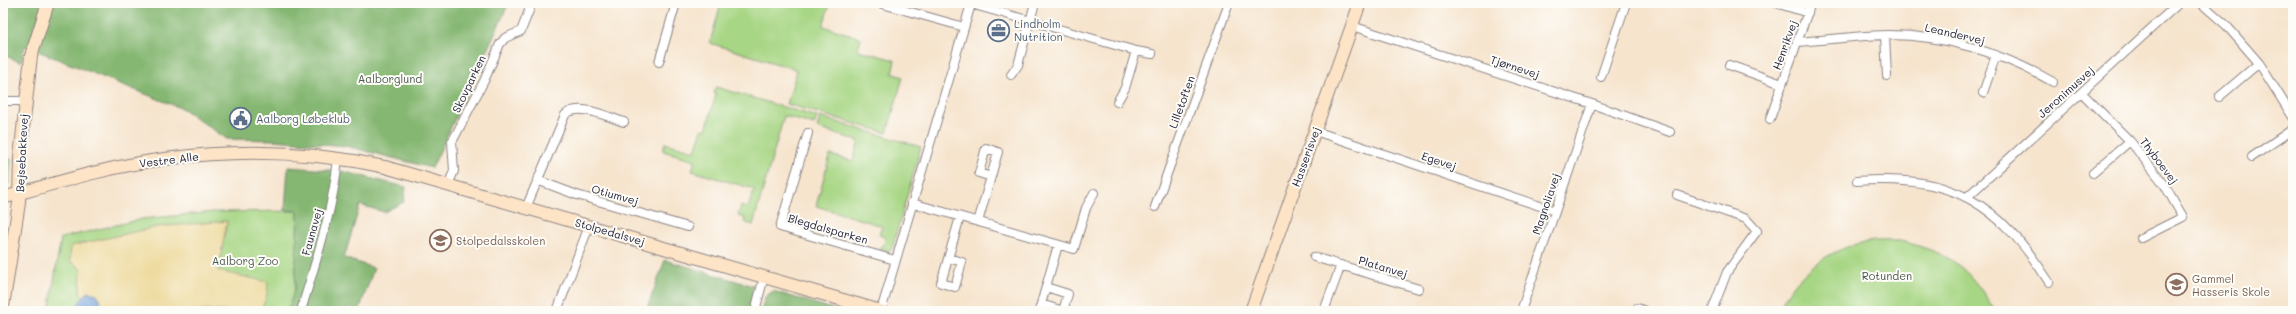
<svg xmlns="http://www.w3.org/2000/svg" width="2296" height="314" font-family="Mali,sans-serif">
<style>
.green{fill:#a7d684;stroke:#647c60}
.forest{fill:#85b772;stroke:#546c56}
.sand{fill:#eeda9e;stroke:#887e6c}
.water{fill:#709fd9;stroke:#49608a}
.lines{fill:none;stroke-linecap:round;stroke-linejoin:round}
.street-casing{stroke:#8c8384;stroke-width:10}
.secondary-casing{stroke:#8c8384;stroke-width:14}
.street{stroke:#fff;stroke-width:8}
.secondary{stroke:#fee4c6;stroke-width:12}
.labels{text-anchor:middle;stroke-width:4;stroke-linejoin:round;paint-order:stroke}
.service-label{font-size:11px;fill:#4e5e75;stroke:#fdfcf7;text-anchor:start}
.street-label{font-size:11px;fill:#22223b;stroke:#fdfcf7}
.park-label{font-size:11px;fill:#4a5851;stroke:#fdfcf7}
.education-label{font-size:11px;fill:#785e54;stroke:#fdfcf7;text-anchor:start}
</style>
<rect width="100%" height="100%" fill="#fdfcf7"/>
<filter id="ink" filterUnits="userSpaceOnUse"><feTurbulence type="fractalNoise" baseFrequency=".025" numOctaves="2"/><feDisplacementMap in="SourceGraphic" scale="8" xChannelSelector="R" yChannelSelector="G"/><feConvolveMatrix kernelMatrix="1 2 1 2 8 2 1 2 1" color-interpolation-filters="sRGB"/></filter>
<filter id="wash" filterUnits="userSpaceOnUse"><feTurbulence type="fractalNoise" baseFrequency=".012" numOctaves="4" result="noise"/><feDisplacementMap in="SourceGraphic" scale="16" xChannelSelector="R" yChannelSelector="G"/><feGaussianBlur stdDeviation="0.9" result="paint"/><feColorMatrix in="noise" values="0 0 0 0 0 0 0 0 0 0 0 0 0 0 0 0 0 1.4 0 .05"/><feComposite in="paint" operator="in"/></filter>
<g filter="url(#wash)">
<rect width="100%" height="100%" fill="#f6e4cd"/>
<path class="green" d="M721,3H830L823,26L861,38L858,50L895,60L892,73L903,77L887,133L787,104L797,70L710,43Z
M716,87L817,117L814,125L784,116L753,225L744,222L745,218L738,216L741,206L746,208L749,205L754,189L692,171L695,160L663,151L665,143L695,151L702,129L706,130L716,94L714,93Z
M820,117L921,147L892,249L887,251L879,248L884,245L885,237L879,235L882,226L816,206L830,155L853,161L859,141L817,128Z
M3,157L11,159L9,183L3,185Z
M298,211L295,287L288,311H49L61,238L142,219L214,212Z
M1900,241C1953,254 1967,266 1995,311H1778C1794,276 1828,248 1867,242C1877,240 1889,241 1900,241Z"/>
<path class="forest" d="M3,3H509L432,168L346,146L273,140L227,139L183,109L25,46L21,62L3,55Z
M288,167L341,171L406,187L404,202L384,212L360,205L344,258L374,268L359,311L347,307L346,311H288L295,287L298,211L285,210Z
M665,260L753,286L750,311H646Z
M773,291L840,311H761L765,297Z"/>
<path class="sand" d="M227,221L218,271L268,282L267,295L261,311H95L87,298L80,293L81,269L70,261L71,246L157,227Z"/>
<path class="water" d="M88,292L97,294L102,304L103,311H95L90,306L85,308L84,311H78L79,302Z"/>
</g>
<g filter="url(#ink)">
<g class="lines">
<defs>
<path id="street" d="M879,3L964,27
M1776,3L1808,13
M2201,3L2226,25L2259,63L2293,117
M1352,26L1592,104L1670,132
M1885,35L1887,76
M1797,42C1826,40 1855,36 1885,35C1943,34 2002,53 2053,82
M659,62L676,3
M1729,65L1782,84
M1011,75L1018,65L1035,3
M1601,77L1626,3
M1983,93L1996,55
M2082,93L2130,141L2164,184L2183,217L2141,238
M2219,97L2259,63
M3,101H25
M1117,102L1125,88L1136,51
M1770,119L1811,3
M1315,131L1555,211
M808,133L780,227L895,260
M2252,157L2293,129
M2093,173L2130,141
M537,180L577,195L688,227
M1857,181C1952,174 1999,203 2049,282
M448,185L454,171L452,142L484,81L500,44L505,38L521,31L532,3
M1677,195L1746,219L1757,231L1727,272L1712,311
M1967,197L2179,3
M912,203L1074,249L1086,208L1094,193
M1155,207L1229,3
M526,208L565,115C578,102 608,117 624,122
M978,222L998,152L986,148L979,173L991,177
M1314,257L1419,289
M949,258L962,262L955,287L941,283L960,217
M1041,304L1063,311L1068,294L1046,287
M1637,308L1645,311
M301,311C316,260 333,211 338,158
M557,311L589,226
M755,311L764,277
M881,311L971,4L1136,51L1152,54
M1039,311L1058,245
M1324,311L1341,265
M1521,311L1592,104"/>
<path id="secondary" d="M3,198C56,183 110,166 165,159C238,149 312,151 385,167L881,311
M3,306L19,203L20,157L31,56L48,3
M1251,311L1360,3"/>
</defs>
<use href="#street" class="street-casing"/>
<use href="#secondary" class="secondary-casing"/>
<use href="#street" class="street"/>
<use href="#secondary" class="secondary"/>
</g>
</g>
<defs>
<symbol id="office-ring" viewBox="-11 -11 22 22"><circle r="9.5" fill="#fdfcf7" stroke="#5c6f8a" stroke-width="1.5"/><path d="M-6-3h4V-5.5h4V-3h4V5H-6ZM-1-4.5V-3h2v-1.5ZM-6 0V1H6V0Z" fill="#5c6f8a"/></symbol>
<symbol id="civic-ring" viewBox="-11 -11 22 22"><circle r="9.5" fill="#fdfcf7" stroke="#5c6f8a" stroke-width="1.5"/><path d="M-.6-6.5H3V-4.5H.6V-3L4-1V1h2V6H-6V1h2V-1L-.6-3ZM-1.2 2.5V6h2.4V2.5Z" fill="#5c6f8a"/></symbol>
<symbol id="school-ring" viewBox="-11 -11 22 22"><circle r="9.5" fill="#fdfcf7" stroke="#8d6e63" stroke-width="1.5"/><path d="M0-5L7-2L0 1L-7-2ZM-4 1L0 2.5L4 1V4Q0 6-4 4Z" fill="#8d6e63"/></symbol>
</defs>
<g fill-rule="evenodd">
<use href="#office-ring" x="986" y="18" width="25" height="25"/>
<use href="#civic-ring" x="228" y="106" width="25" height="25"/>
<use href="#school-ring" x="428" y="228" width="25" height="25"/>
<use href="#school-ring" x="2164" y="272" width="25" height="25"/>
</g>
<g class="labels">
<g class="service-label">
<text x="1014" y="28">Lindholm<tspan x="1014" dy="13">Nutrition</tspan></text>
<text x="256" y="123">Aalborg Løbeklub</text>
</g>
<g class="street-label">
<text transform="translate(1955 34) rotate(13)" y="4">Leandervej</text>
<text transform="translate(1785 45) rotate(-70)" y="4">Henrikvej</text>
<text transform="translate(1515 67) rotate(18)" y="4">Tjørnevej</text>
<text transform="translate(469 84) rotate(-64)" y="4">Skovparken</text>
<text transform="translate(2066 92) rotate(-42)" y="4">Jeronimusvej</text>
<text transform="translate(1182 102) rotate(-70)" y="4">Lilletoften</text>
<text transform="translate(22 153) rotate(-87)" y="4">Bejsebakkevej</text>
<text transform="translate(1306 157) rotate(-70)" y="4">Hasserisvej</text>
<text transform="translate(169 160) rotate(-7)" y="4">Vestre Alle</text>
<text transform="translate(1439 161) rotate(18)" y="4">Egevej</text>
<text transform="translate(2159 161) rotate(53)" y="4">Thyboevej</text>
<text transform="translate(615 195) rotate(16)" y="4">Otiumvej</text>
<text transform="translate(1546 204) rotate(-71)" y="4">Magnoliavej</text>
<text transform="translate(828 229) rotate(16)" y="4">Blegdalsparken</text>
<text transform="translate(312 232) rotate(-74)" y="4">Faunavej</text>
<text transform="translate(610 232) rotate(16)" y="4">Stolpedalsvej</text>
<text transform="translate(1383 267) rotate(17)" y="4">Platanvej</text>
</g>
<g class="park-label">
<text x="390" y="83">Aalborglund</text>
<text x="245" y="265">Aalborg Zoo</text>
<text x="1887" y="280">Rotunden</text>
</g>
<g class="education-label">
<text x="456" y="245">Stolpedalsskolen</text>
<text x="2192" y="283">Gammel<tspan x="2192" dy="13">Hasseris Skole</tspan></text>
</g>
</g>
<rect width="2296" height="314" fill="none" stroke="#fdfcf7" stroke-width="16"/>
</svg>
